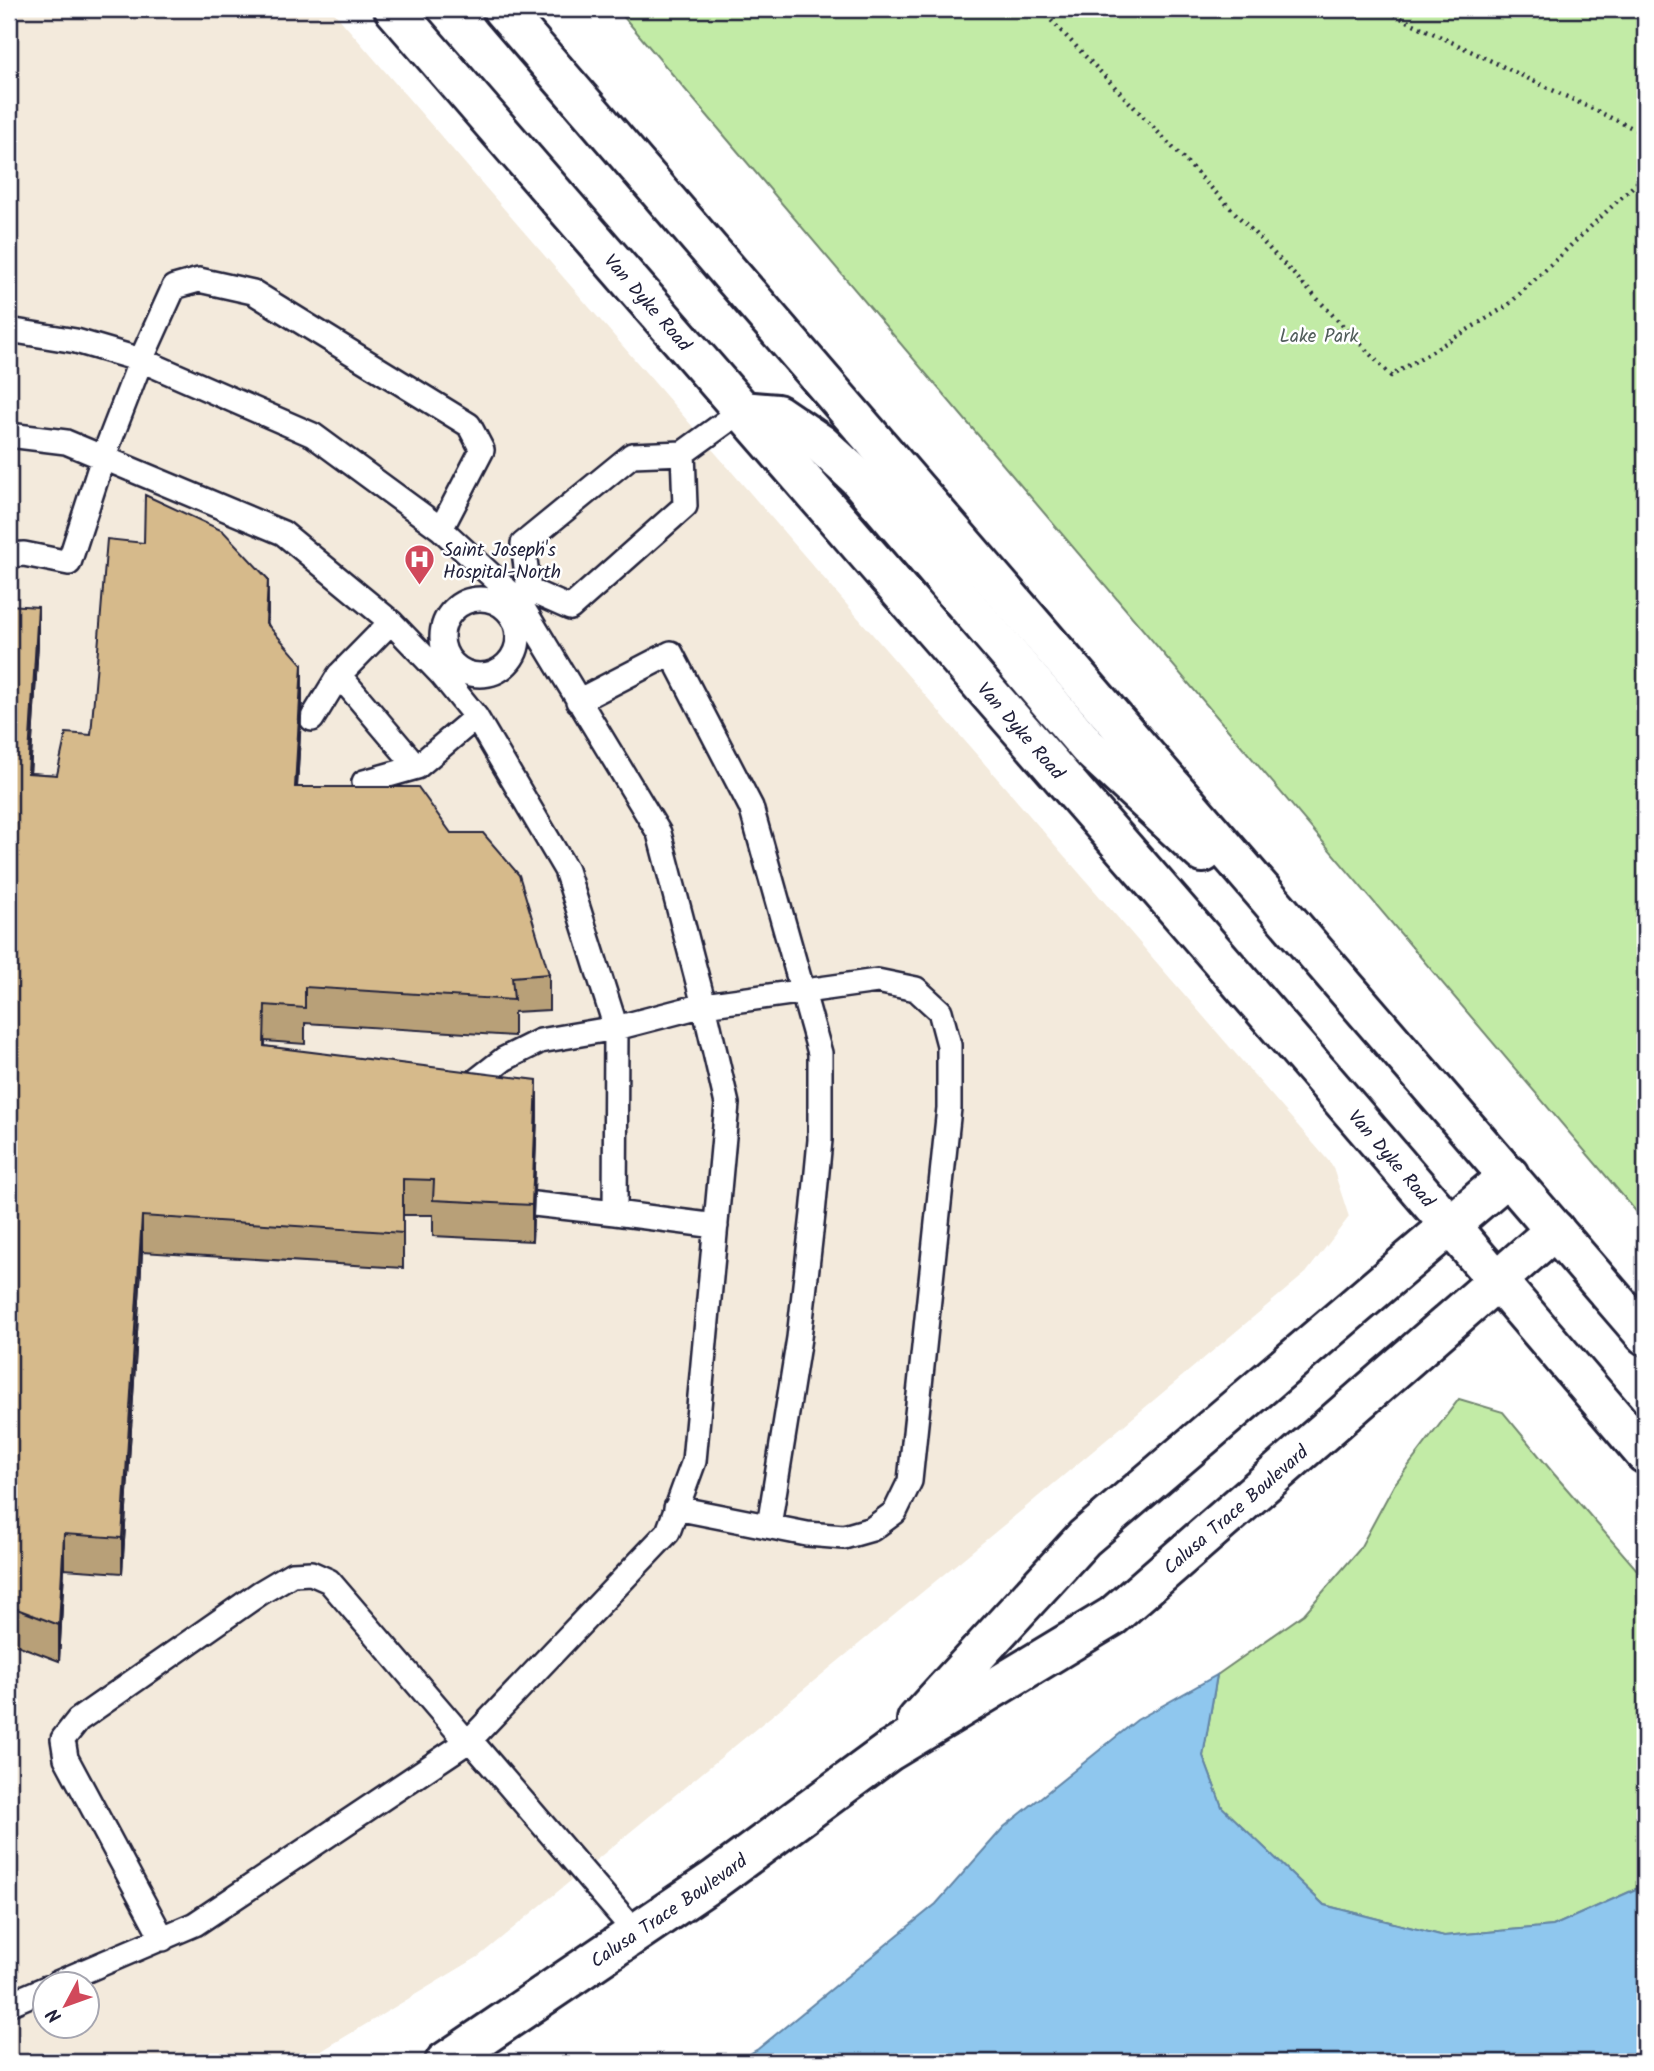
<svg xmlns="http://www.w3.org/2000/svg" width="1654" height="2071" font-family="Kalam,sans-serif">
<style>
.built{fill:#f3eadc;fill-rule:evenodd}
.green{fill:#c2eba6;stroke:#728670;stroke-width:2}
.water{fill:#8fc7ee;stroke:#6385a6;stroke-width:2}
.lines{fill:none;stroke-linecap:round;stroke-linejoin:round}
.service-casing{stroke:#22223b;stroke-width:28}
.tertiary-casing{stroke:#22223b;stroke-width:44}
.secondary-casing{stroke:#22223b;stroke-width:44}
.path{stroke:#22223b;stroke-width:4.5;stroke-dasharray:2 5;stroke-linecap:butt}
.service{stroke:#fff;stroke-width:23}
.tertiary{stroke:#fff;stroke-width:38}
.secondary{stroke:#fff;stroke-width:38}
.wall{fill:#b8a078;stroke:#22223b;stroke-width:2}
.shaded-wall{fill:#968261;stroke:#22223b;stroke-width:2}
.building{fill:#d6ba8b;stroke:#22223b;stroke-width:2}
.labels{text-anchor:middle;stroke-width:5;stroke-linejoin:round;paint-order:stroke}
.street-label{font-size:19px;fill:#22223b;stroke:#fff}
.park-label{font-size:19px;fill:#525e5b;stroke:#fff}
.poi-label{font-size:19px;fill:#22223b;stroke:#fff;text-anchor:start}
</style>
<rect width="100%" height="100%" fill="#fff"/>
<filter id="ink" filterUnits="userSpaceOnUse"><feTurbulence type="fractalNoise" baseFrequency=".0143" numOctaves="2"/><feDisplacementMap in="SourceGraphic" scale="14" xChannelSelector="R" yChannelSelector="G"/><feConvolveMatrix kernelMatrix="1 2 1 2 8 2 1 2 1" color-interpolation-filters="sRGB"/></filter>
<g filter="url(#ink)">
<path class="built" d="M9,9H331L1332,1165L1349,1217L1306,1273L1027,1506L478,1957L303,2062H9ZM46,1983H88V2025H46Z"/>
<path class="green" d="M617,9H1645V1222Z
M1459,1399L1503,1412L1554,1474L1645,1579V1885L1553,1926L1444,1936L1324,1905L1222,1807L1203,1756L1217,1675L1304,1614L1359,1550L1394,1485Z"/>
<path class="water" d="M1217,1675L1203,1756L1222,1807L1324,1905L1444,1936L1553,1926L1645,1885V2062H736L758,2049L936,1904L1004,1827L1137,1720Z"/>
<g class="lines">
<defs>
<path id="service" d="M9,330L76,341L141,360L313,435L441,529L518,600L659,833L704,1005L727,1104L694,1461L668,1532L470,1740L195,1924L57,1983
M9,435L66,442L283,533L391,622L441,674L452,663
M683,453L685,506L570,608L529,590L523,544L632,455Z
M683,453L741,411
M9,555L24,554L69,563L103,458L141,360L174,287L199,280L253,292L469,425L482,450L441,529
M442 637a38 38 0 1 1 76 0a38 38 0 1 1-76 0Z
M391,622L339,675L417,767L476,717
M441,674L476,717L566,870L616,1028L615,1213L716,1226
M578,701L671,653L751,807L820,1053V1140L813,1214L799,1338L769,1526
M312,719L339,675
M364,782L417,767
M470,1096L472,1084L504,1059L540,1041L616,1028L704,1005L877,981L916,989L940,1011L949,1045V1108L910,1481L895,1512L872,1529L844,1537L807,1534L676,1508
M534,1204L615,1213
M470,1740L636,1933
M163,1939L66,1758L63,1739L78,1720L260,1593L292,1574L311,1573L329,1581L467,1742
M9,2004L46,1988"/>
<g id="tertiary">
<path d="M917,1720L1084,1538L1509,1175"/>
<path id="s1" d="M445,2062L714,1880L888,1752L1113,1616L1555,1230"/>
</g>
<g id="secondary">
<path id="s2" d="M394,9C810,491 1233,968 1645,1454"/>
<path d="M502,9L1645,1335"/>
<path d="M741,411L777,414L821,444L857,477L1088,747L1203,853"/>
</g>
</defs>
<use href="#service" class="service-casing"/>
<use href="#tertiary" class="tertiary-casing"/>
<use href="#secondary" class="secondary-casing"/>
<path class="path" d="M1034,9L1047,16L1391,376L1507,306L1645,175
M1382,9L1645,134"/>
<use href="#service" class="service"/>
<use href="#tertiary" class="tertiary"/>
<use href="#secondary" class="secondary"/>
</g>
<path class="wall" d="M9,605L38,643L30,773L57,775L91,735L268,624L302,699L297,787L549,974V1010L514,1012V1036L305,1023V1044L265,1041V1046L537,1115L532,1241L433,1236V1215H403V1268L142,1252L122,1573L64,1569L59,1661L9,1642Z"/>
<path class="shaded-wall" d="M268,579V614L266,658V623Z
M38,607V643L28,808V773Z
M302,664V699L295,822V787Z
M537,1080V1115L532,1241V1205Z
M142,1216V1252L122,1573V1538Z
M64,1534V1569L59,1661V1625Z"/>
<path class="building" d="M145,495L223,531L268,579L266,623L302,664L295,787H418L451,833H483L519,875L549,974L512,977L514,1000L305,987V1008L265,1005L264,1046L537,1080L532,1205L433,1200L434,1180L403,1179V1233L142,1216L122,1538L64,1534L59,1625L9,1606V605L38,607L28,773L57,775L66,733L91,735L107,539L144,543Z"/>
</g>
<defs>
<symbol id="hospital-pin" viewBox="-11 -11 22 30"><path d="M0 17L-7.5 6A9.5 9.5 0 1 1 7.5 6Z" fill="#d1495b" stroke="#fff"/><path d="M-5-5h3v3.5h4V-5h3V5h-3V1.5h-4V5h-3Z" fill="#fff"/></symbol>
</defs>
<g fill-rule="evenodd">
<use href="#hospital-pin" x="402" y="542" width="35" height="47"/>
</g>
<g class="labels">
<g class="street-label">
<text dy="7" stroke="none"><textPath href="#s2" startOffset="388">Van Dyke Road</textPath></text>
<text dy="7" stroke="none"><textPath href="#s2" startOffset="956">Van Dyke Road</textPath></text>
<text dy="7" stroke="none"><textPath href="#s2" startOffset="1522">Van Dyke Road</textPath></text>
<text dy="7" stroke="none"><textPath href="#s1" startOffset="966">Calusa Trace Boulevard</textPath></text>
<text dy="7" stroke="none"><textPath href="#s1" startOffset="270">Calusa Trace Boulevard</textPath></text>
</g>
<g class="park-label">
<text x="1319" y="342">Lake Park</text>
</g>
<g class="poi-label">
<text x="443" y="556">Saint Joseph's<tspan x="443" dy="22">Hospital-North</tspan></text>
</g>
</g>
<rect width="1654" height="2071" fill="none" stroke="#fff" stroke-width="35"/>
<rect x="18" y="18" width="1619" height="2036" fill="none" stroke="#22223b" stroke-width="2.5" filter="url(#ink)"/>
<g transform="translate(66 2005) rotate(229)"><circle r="33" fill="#ffffff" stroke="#a7a7b1" stroke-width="2"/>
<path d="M0-5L12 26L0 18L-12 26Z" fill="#d1495b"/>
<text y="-10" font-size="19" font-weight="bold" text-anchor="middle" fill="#22223b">N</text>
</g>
</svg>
